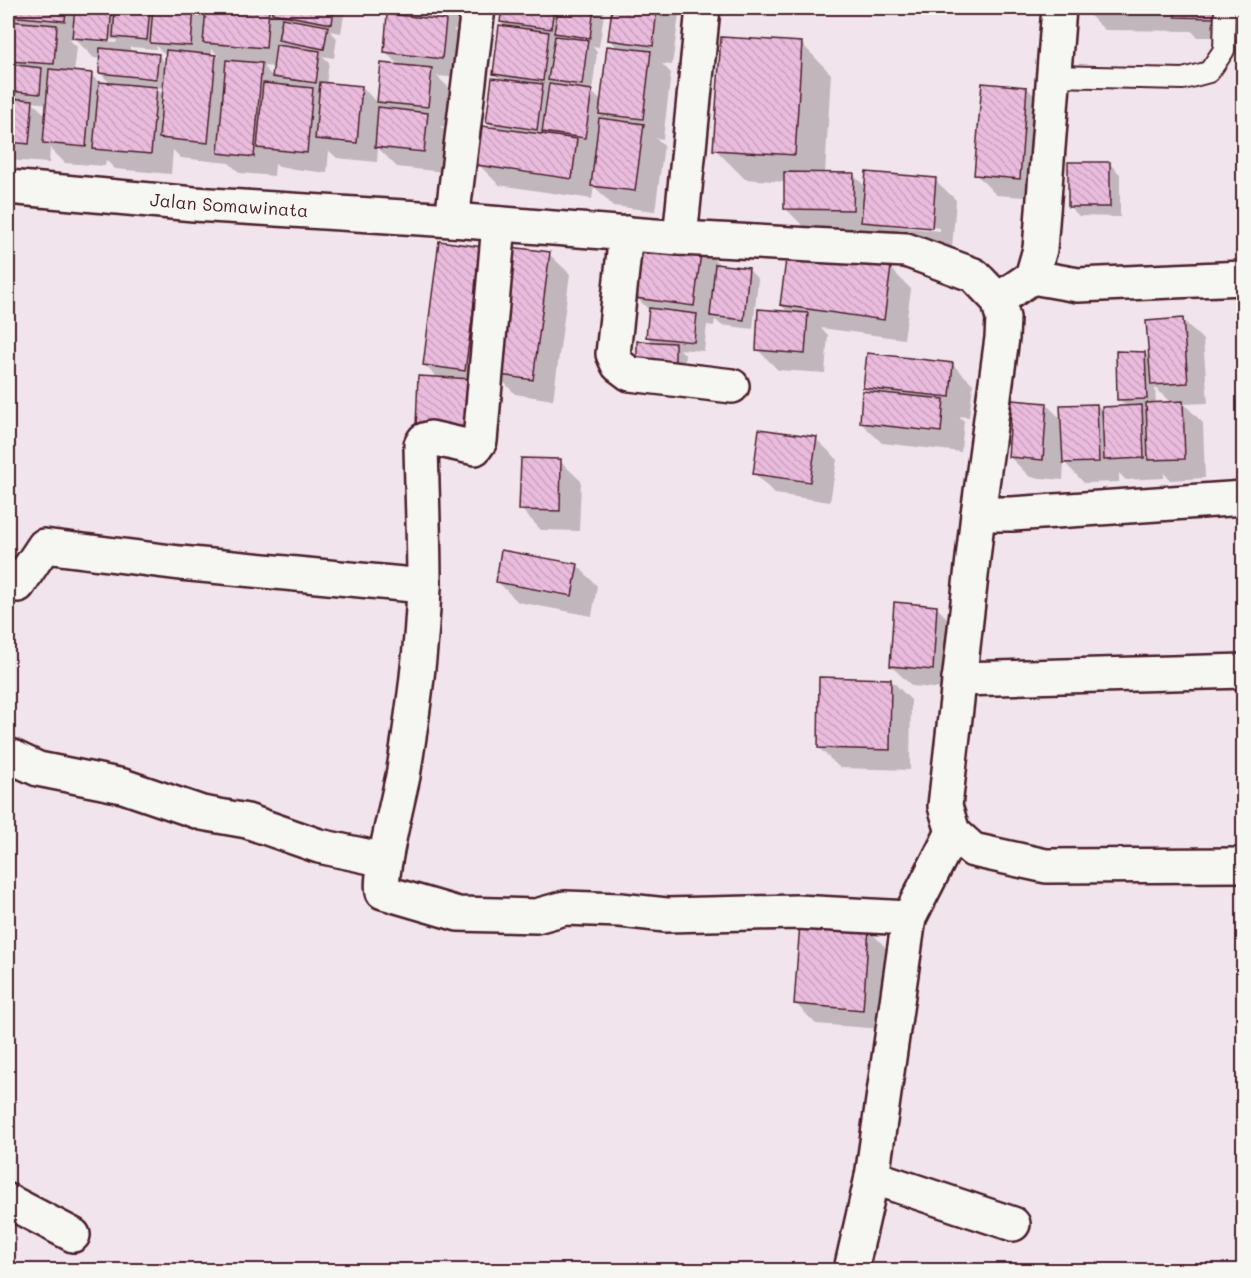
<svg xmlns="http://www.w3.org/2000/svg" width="1251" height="1278" font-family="Mali,sans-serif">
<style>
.shadow{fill:#0003;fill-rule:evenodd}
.building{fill:url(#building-back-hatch);stroke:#4a1f2b;stroke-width:1.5}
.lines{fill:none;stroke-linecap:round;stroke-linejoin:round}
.service-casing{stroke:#4a1f2b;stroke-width:24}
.minor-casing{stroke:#4a1f2b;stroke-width:38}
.service{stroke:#f6f6f2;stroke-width:20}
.minor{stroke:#f6f6f2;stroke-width:33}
.labels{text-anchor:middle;stroke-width:5;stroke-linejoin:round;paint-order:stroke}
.street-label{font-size:18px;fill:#4a1f2b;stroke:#f6f6f2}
</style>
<defs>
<pattern id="building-back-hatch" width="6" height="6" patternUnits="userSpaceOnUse" patternTransform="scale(1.5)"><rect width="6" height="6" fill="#eabbdd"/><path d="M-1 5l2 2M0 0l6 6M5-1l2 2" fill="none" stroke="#caa0be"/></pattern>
</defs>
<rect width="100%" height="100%" fill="#f2e4ec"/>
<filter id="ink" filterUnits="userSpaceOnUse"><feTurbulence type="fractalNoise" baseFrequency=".0167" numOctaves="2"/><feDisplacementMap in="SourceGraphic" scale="12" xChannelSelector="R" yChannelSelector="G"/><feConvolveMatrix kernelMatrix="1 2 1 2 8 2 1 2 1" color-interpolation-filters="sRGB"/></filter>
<g filter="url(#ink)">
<path class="shadow" d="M8,8H343L345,9L341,33L330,31L337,38L334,58L322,56L329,62L326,84L362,87L378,104L382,65L400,66L385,52L389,14L382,8H487L485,32L453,29L466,42L462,78L437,76L451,90L448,127L440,126L448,134L444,172L397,167L378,148L377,162L337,158L329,151L327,173L279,167L275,164L274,176L240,173L229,163L181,158L173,150L171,174L115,169L106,160L105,166L65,163L50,148L49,163L8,160ZM94,38L117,40L116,43L94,41ZM69,39L76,40L94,58L101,59L100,73L112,85L100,83L91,75L74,73L77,47ZM156,46L167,57L166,64L158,55L130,53V47L156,49ZM212,49L219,56H212ZM263,66L275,67L273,77ZM155,87L165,88L164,96ZM32,102L48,104L47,116Z
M503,8H605L599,47L592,46L597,52L592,92L602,102L619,49L610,40L612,8H680L672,65L662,64L671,73L663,139L656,138L664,145L655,211L613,206L594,186L592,199L499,185L479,165L496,130L488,122L501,80L495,74L507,27L501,22Z
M1084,8H1234V37H1197L1192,31L1105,30L1084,10Z
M802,44L831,74L825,174L853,175L866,187L935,180L956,200L952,248L883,242L871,230L806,229L785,208V182L745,179L715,149ZM883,222L940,228V231L883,225Z
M1027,88L1047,109L1040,198L996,195L976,174Z
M1110,164L1120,174V217L1079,216L1069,206Z
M701,246L721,266L748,269L758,279L753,329L721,325L715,319L714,326L707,325L704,351L679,349L685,354L684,373L647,337L650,311L637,298Z
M481,249L491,449L438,446V378L424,365Z
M549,254L570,274L553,400L515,394L495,373Z
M788,254L891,269L911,289L904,339L821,328L828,335L825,373L778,370L758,350L789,313L781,305Z
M1183,320L1203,340L1208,403L1184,404L1203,423L1205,478L1170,480L1164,473V478L1126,480L1119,473V482L1084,483L1064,462L1063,480L1030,477L1009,456L1046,404L1062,420L1097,405L1104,412L1127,407L1119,399L1145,353L1151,359ZM1155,388L1171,403L1156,404Z
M952,364L973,384L969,417L959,416L964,421L961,452L882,443L861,423L871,393L865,387Z
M816,439L837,459L830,502L775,494L755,474Z
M560,461L581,481L579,531L541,530L521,509Z
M577,565L597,586L592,616L518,602L497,581Z
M936,607L957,628L953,690L912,686L891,666Z
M891,680L911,700L910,770L840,768L819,748Z
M868,929L888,950L883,1029L816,1024L796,1004Z"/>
<path class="building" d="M8,8H66L65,21L8,16Z
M75,8H112L109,41L72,38Z
M115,8H150L147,40L113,37Z
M153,8H194L191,46L150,43Z
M206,8H269L266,48L203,43Z
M272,8H334L332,24L272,13Z
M414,8H465V13Z
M502,8H554L551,29L500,22Z
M558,8H594L590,38L554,33Z
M612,8H657L653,46L608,40Z
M1083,8H1170V12L1083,10Z
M1175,8H1215V18L1175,17Z
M387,14L446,20L442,59L384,52Z
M282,18L328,26L324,49L278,40Z
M8,21L57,25L54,64L8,61Z
M499,25L549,32L543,81L493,74Z
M555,36L588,40L582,85L548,80Z
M721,37L802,42L795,155L713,150Z
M276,45L320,51L316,83L272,77Z
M607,46L651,51L643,119L599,114Z
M100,48L159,54L156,79L99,73Z
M166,50L216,55L208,143L159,138Z
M226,60L262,63L254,157L218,153Z
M381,63L432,68L428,107L377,102Z
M8,64L42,68L40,94L8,91Z
M49,69L92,73L86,147L43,143Z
M492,78L543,84L537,130L486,122Z
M99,82L157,87L151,154L93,149Z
M320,82L362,86L357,143L315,139Z
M263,83L313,88L307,153L257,148Z
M982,83L1027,87L1020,179L974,175Z
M549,84L592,90L585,138L542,132Z
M8,98L33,100L29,144L8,142Z
M378,107L428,113L424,152L375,147Z
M599,118L644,124L635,191L591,186Z
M482,126L577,139L572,179L477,165Z
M1068,162H1110V207H1068Z
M784,172L854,173L853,210L784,209Z
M866,172L936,178L932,228L861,222Z
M644,237L702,245L694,306L635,298Z
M439,241L482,247L465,371L423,365Z
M510,247L550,252L533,380L493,374Z
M787,252L891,267L884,320L780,305Z
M715,264L749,268L744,320L710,316Z
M649,308L697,314L694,342L646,337Z
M758,309L808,313L805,354L756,350Z
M1183,318L1188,383L1151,385L1146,321Z
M637,341L675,343V364L637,362Z
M1116,351L1145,352L1147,399L1117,400Z
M867,353L953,363L950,397L863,388Z
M418,376L474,379L471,429L416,426Z
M862,391L944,399L941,432L860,423Z
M1012,400L1047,403L1043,460L1008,457Z
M1183,401L1185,459L1148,460L1146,403Z
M1097,404L1099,462L1063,463L1060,405Z
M1142,405L1144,458L1104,460L1102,407Z
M759,429L817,437L810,482L753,474Z
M521,458L561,459L560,511L519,510Z
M501,550L578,564L572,596L496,582Z
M894,602L937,606L933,670L890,666Z
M819,677L891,679L890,750L818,748Z
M800,923L869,928L863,1010L794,1004Z"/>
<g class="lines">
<defs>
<path id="service" d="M1053,76L1183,79L1209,72L1224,50L1225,8"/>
<g id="minor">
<path id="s1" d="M8,187L194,204L452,220L680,238L906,250L974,275L998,300L1003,318L1002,338L978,514L945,806L953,832L973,850L1046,866L1244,865"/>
<path d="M452,220L478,8"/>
<path d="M499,224L480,441L475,448L431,438L424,440L421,445C422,492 424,539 424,586C422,650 413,713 403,776C399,795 378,880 383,892L458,914L536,916L565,908L620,910L666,915L797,912L909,918"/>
<path d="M626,233L613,354L618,365L630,374L732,386"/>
<path d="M680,238L703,8"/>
<path d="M1032,277L1078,285L1244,278"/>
<path d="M998,300L1032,277L1040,249L1059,8"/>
<path d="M978,514H1012L1244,498"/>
<path d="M8,582L18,585L44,546L180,563L424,586"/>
<path d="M959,679L1244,671"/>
<path d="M8,755L38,769L123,786L202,813L247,821L319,846L385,860"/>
<path d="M872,1177L1013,1224"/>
<path d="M8,1201L73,1235"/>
<path d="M851,1270L872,1177L909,918L953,832"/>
</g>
</defs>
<use href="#service" class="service-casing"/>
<use href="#minor" class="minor-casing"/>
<use href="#service" class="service"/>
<use href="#minor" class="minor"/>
</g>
</g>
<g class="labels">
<g class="street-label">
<text dy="6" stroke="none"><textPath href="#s1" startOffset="222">Jalan Somawinata</textPath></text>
</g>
</g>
<rect width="1251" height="1278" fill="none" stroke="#f6f6f2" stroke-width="30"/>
<rect x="15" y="15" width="1221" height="1248" fill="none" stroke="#4a1f2b" stroke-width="2" filter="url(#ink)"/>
</svg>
